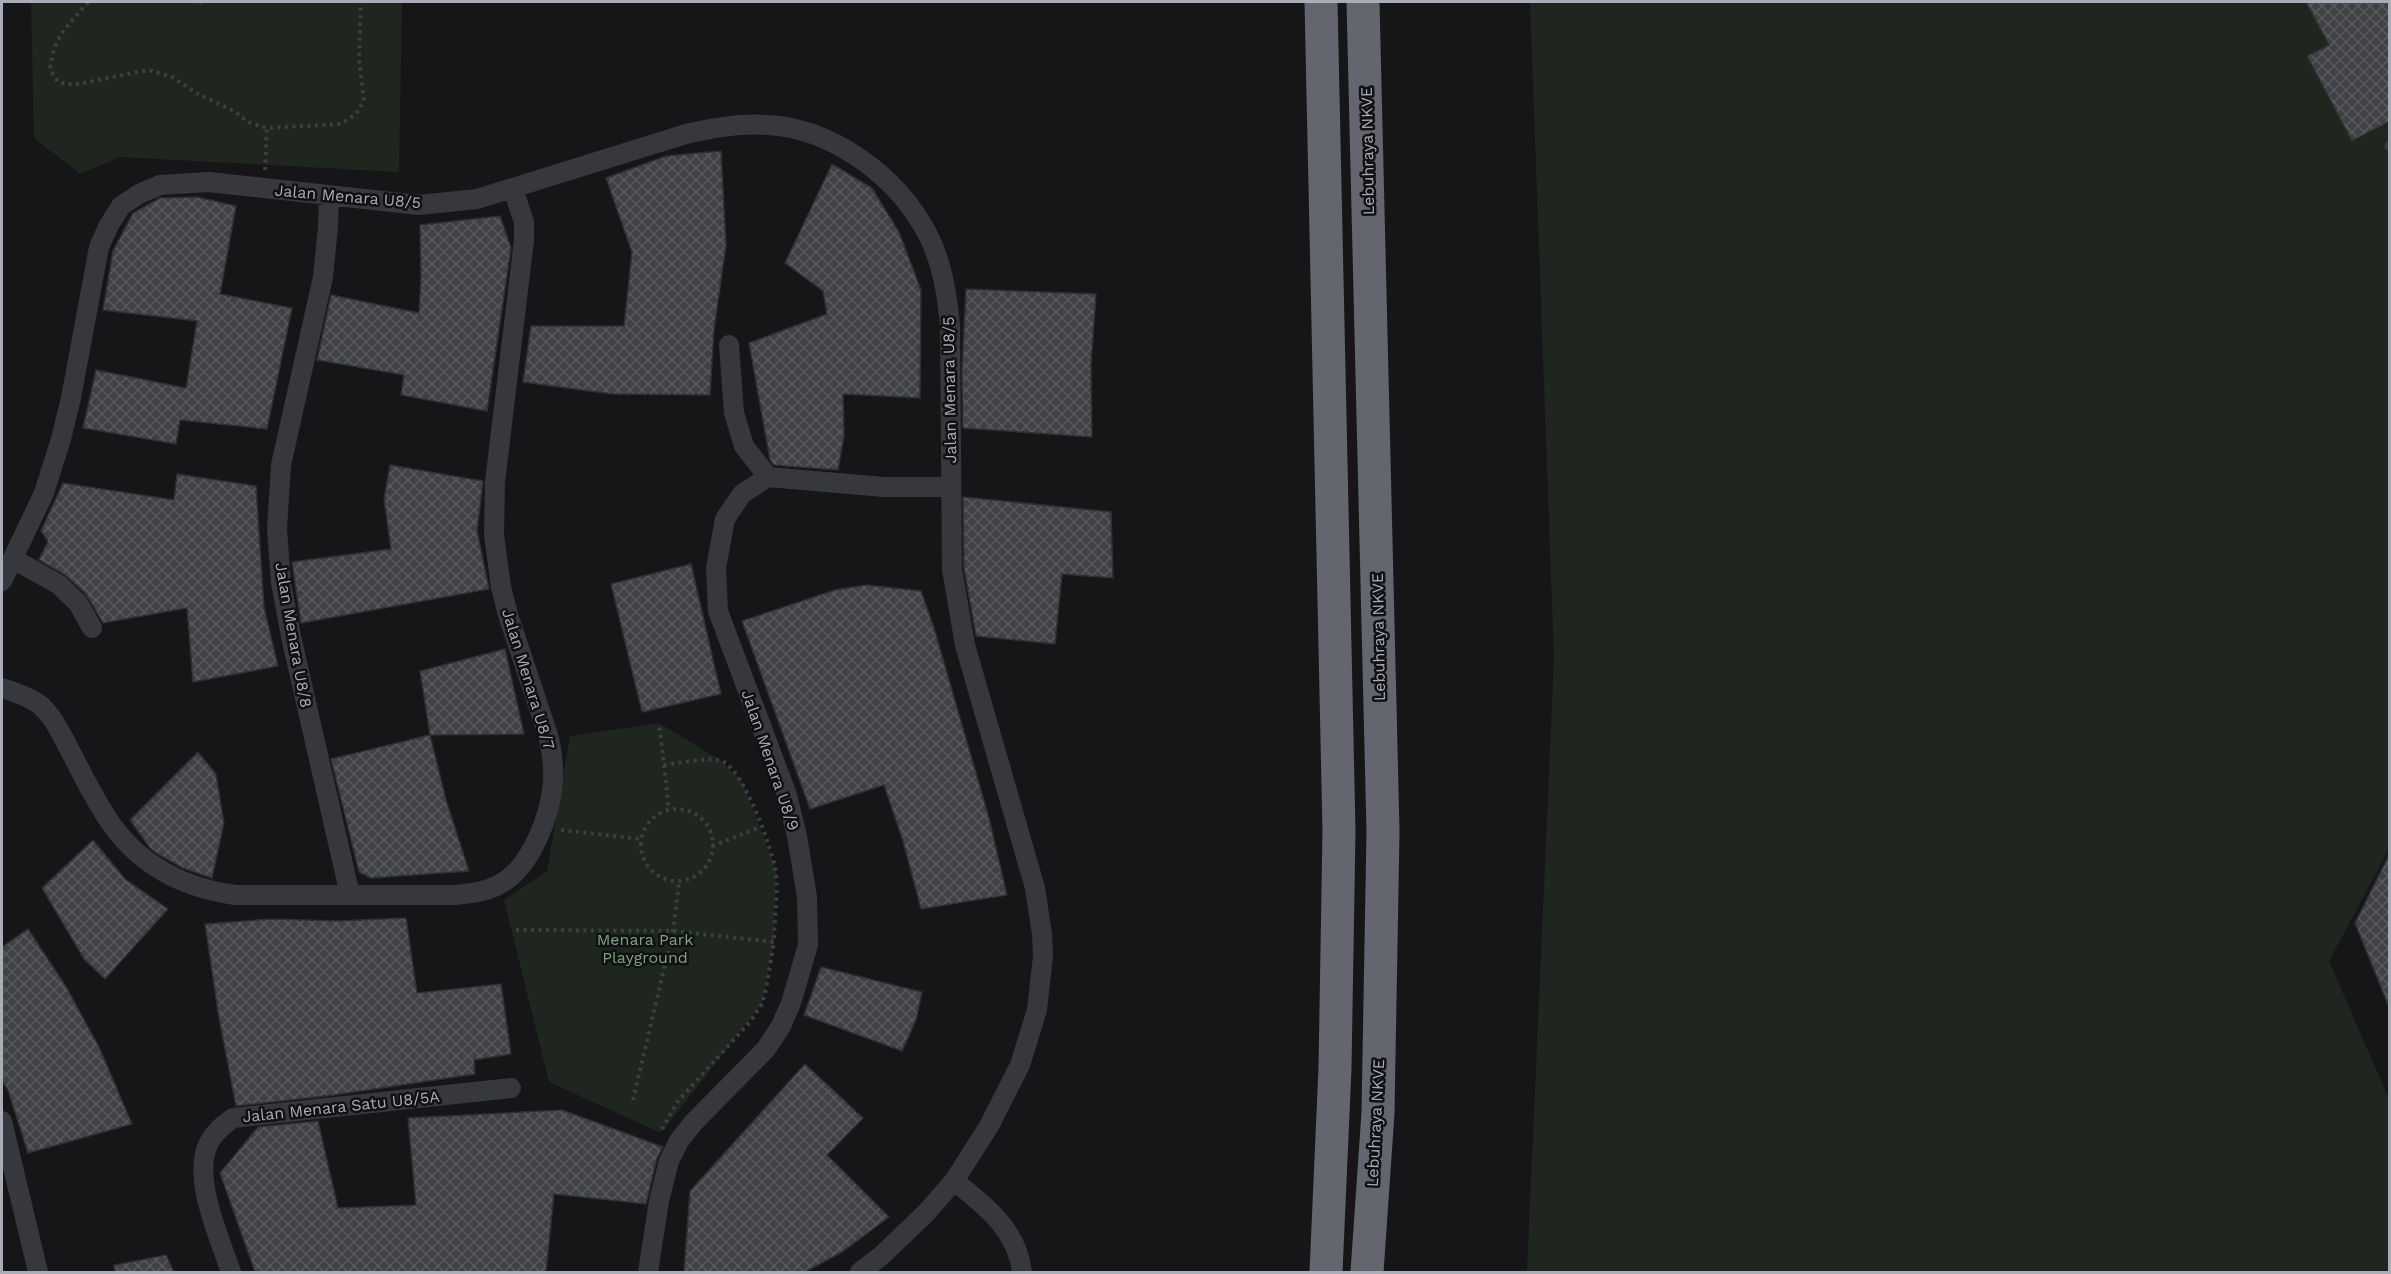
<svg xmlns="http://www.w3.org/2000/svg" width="2391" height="1274" font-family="'Work Sans',sans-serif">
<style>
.green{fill:#1e261f}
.building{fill:url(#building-cross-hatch);stroke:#303034;stroke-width:1.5}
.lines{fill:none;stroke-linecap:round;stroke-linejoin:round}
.path{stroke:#3d3f44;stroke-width:4;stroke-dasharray:3 4.5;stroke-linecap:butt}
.lane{stroke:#37383d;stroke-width:9}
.street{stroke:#37383d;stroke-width:20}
.highway{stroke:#63666e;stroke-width:33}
.labels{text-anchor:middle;stroke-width:5;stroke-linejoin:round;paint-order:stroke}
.street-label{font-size:16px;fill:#a8adb8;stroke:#111113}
.park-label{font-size:16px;fill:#7fa381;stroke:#111113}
</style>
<defs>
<pattern id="building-cross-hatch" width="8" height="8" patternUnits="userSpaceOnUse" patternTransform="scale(1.5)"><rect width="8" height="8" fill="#404145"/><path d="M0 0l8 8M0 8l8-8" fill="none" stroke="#595a5e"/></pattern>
</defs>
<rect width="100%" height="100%" fill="#161618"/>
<path class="green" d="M31,2H402L399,172L120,157L80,174L34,138Z
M1530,2H2389V849L2329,961L2389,1099V1272H1527L1554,659Z
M659,723L720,760L742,781L776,869L774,942L762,1004L661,1133L549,1082L504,900L547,871L570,736Z"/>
<path class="building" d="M2306,2H2390V121L2352,141L2307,56L2329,45Z
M721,151L726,245L714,330L710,395L612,394L523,382L531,326H624L632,252L606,178L666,156Z
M832,164L872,188L899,232L921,290L920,398L843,394L844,436L838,470L774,465L770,460L749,343L827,314L823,291L785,263Z
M197,197L236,206L220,294L292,308L267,429L180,420L176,444L83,428L96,370L186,388L197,321L103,310L113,251L133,213L160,198Z
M500,216L511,248L487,411L401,395L404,375L317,360L331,295L419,313L421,278L420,225Z
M966,289L1096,294L1091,364L1092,437L963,428L962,371Z
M390,465L483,481L477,531L489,589L301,623L292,562L391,549L384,499Z
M177,474L256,486L264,607L278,666L193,682L187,608L103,623L86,594L64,574L39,560L48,541L41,531L63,483L174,500Z
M963,497L1111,512L1113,578L1062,574L1055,644L976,636L964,568Z
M691,564L721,694L642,712L611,584Z
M866,585L921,591L934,628L989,818L1007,895L921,909L903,841L884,785L810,809L742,621L835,590Z
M505,649L524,734L430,735L420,671Z
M430,735L446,800L469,871L371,878L359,872L331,759Z
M198,752L216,774L224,823L212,878L183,868L158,854L150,848L130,820Z
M93,840L125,879L168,909L105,979L84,959L42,888Z
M2390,853V1007H2389L2355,923Z
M406,918L417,993L501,984L511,1054L474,1060L475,1074L334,1095L236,1106L219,1018L205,924L271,919L338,921Z
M28,929L65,985L99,1047L132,1124L28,1153L8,1090L2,1081V947Z
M821,967L922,992L916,1020L902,1051L804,1015Z
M805,1064L863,1118L827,1155L889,1217L842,1252L805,1272H684L690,1191Z
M562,1110L663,1147L657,1158L646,1204L554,1194L546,1272H255L220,1173L258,1127L318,1121L338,1208L416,1205L408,1118Z
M166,1255L174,1272H115L114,1265Z"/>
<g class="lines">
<path class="path" d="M88,2C67,28 54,34 50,70L58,82L74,85L148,70L172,77L198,94L234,111L248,122L267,128
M199,2H206
M265,170L267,128L341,124L356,114L364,101L359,60L361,2
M664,765L669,810
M641 845a36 36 0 1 1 72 0a36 36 0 1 1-72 0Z
M561,830L641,839
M712,846L761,827
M516,930L673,931L774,942C774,921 779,887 775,868C771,846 742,764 719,760C707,758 678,763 664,765L659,723
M633,1100L673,931L679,881
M662,1129L678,1101L750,1022L762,1004L766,989L774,942"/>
<path class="lane" d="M2389,146L2390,147"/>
<path class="street" d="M329,195L328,227L323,277L281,465L277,529L281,583L292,641L350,895
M729,345L734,413L744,446L768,477
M13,559L58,584L78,603L92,628
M2,581L44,493L61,439L71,398L99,247L109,225L121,206L139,194L160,185L209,182L419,205L477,199L686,134C712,128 740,123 767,125C832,128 897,176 927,233C942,261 947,294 950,325L952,569L965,645L1035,888L1042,934L1043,956L1037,1010L1020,1065L989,1126L954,1181L925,1214L881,1256L860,1272
M2,688C15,692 27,696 39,704C51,714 58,728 65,741C80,769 94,800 112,825C142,867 185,888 235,895H456C472,893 486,892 500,884C531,868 551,814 553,781C554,765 552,751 548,735L508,615L501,587L494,535L495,482L524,240V222L513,189
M2,1121L38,1272
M954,1181C986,1206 1017,1230 1022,1272
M231,1272C220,1239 190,1174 210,1141C215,1131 224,1125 233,1118L511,1088
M648,1272L659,1201L669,1161L679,1141L693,1123L766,1049L781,1026L791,1003L808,945L807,897L797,836L787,795L718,611L716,568L725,519L742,494L768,477L884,487H950"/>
<path class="highway" d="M1321,2L1339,831L1335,1068L1326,1272
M1363,2L1383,831L1378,1113L1367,1272"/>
</g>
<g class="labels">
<g class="street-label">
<text transform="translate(1367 151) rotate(-91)" y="6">Lebuhraya NKVE</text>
<text transform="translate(348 196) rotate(5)" y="6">Jalan Menara U8/5</text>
<text transform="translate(949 390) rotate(-91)" y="6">Jalan Menara U8/5</text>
<text transform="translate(294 635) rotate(80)" y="6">Jalan Menara U8/8</text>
<text transform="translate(1378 637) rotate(-91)" y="6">Lebuhraya NKVE</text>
<text transform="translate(529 679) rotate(73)" y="6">Jalan Menara U8/7</text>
<text transform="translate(771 760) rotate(71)" y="6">Jalan Menara U8/9</text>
<text transform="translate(341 1106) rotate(-6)" y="6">Jalan Menara Satu U8/5A</text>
<text transform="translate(1375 1123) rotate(-87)" y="6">Lebuhraya NKVE</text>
</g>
<g class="park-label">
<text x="645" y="945">Menara Park<tspan x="645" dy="18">Playground</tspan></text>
</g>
</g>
<rect width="2391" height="1274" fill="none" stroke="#a8adb8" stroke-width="6"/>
</svg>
